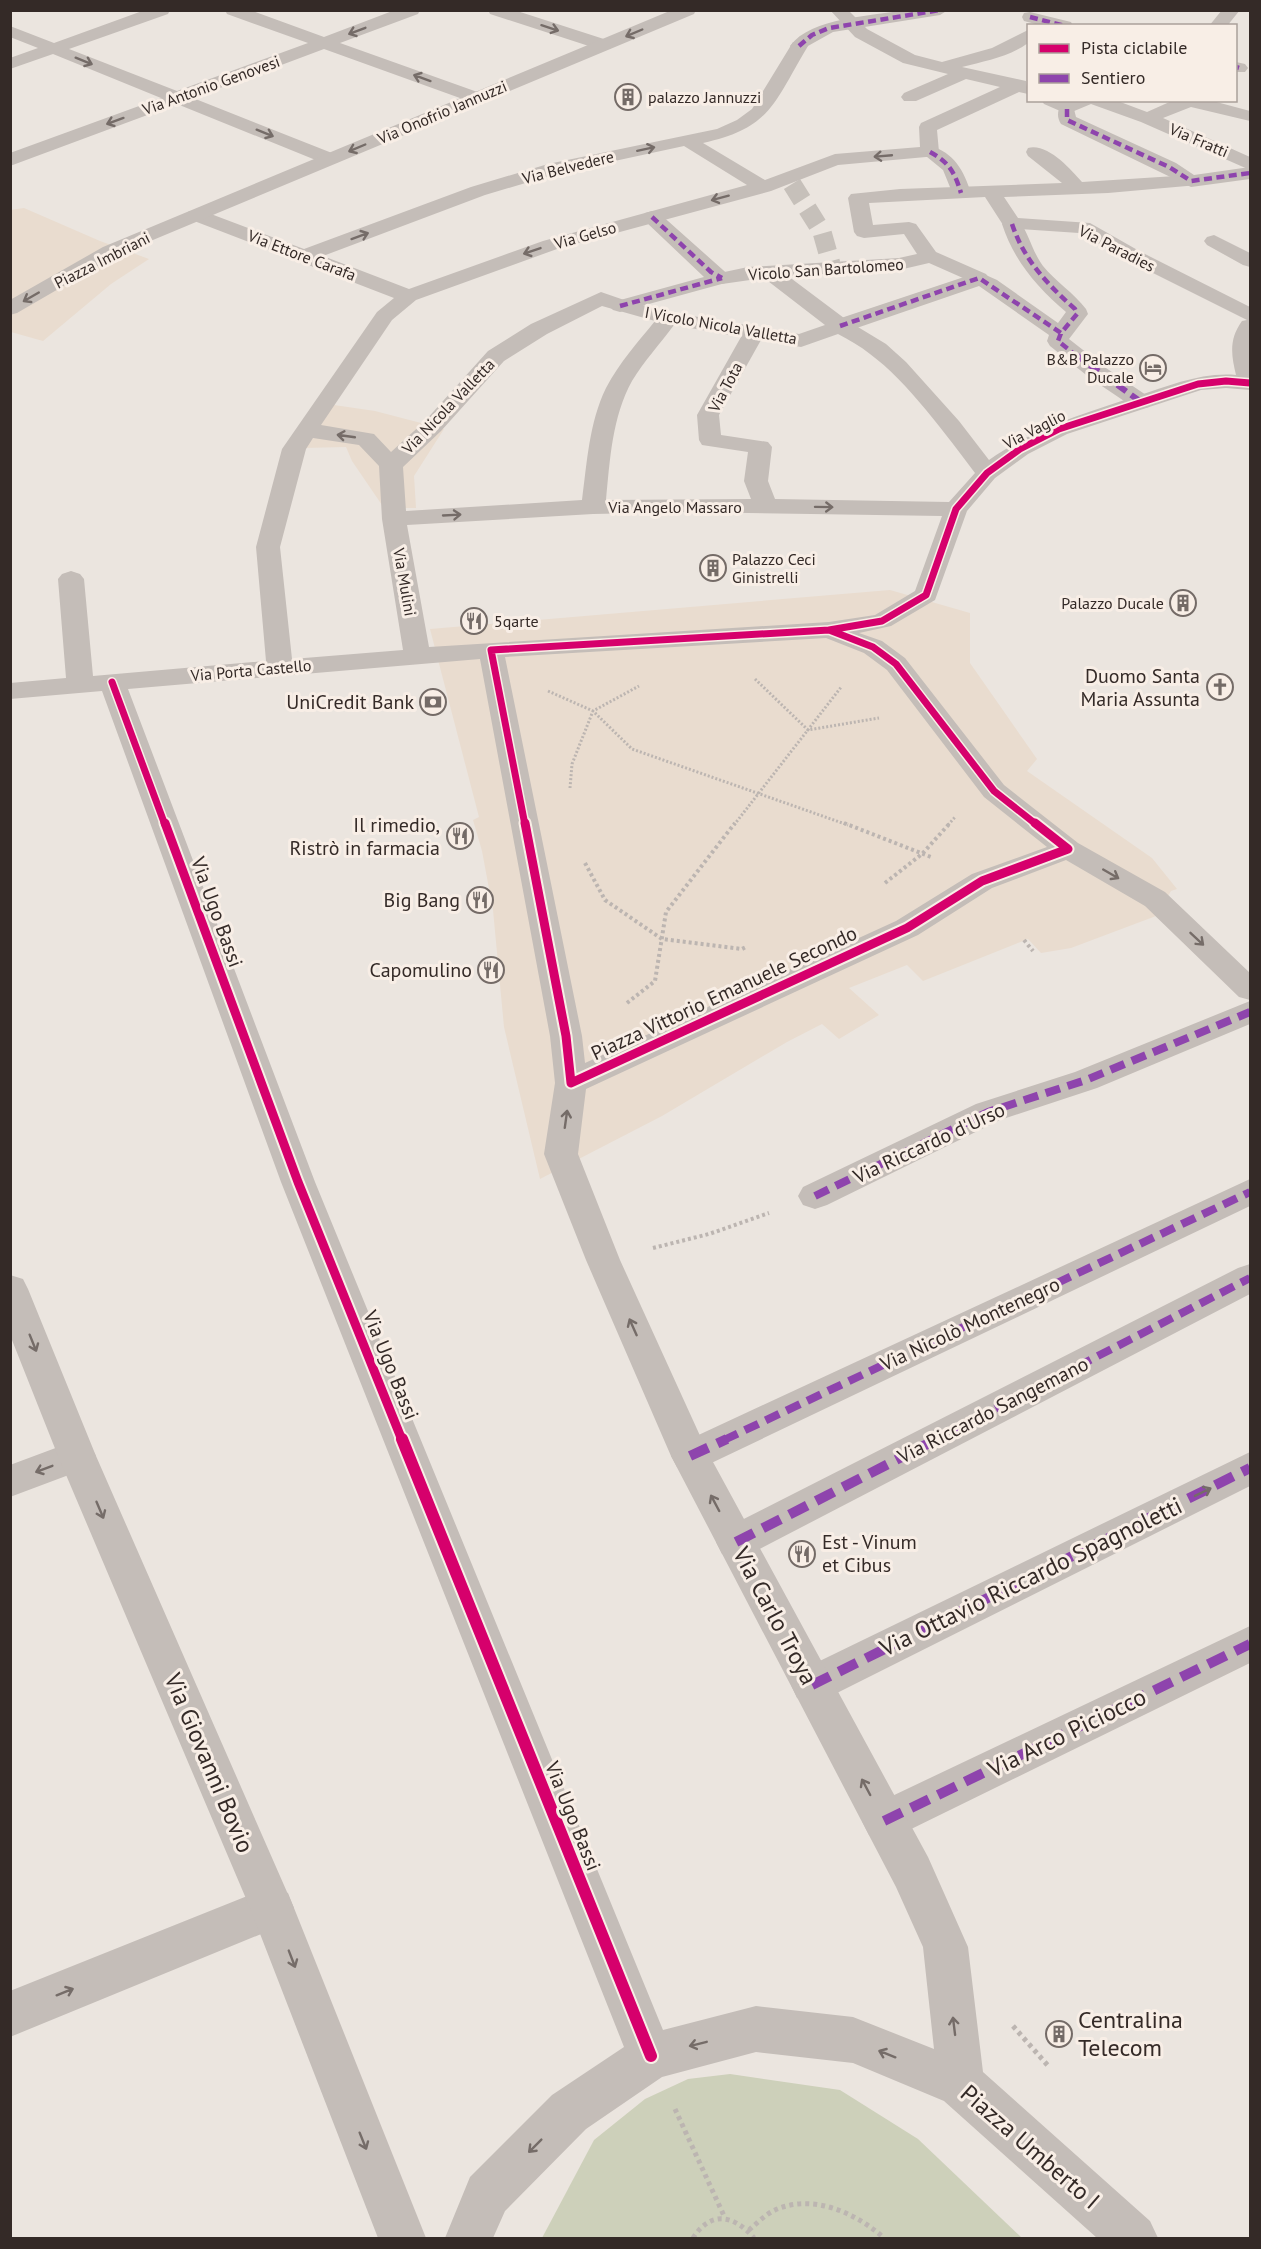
<svg xmlns="http://www.w3.org/2000/svg" width="1261" height="2249" font-family="'PT Sans',sans-serif">
<style>
.green{fill:#cdd0ba}
.plaza{fill:#e9dccf}
.lines{fill:none;stroke-linecap:round;stroke-linejoin:round}
.minor-tunnel{stroke:#c6c0ba;stroke-width:19;stroke-dasharray:19 10;stroke-linecap:butt}
.path-far2{stroke:#bcb5b1;stroke-width:3;stroke-dasharray:2 2;stroke-linecap:butt}
.path-far1{stroke:#bcb5b1;stroke-width:4;stroke-dasharray:3 3;stroke-linecap:butt}
.path{stroke:#bcb5b1;stroke-width:5;stroke-dasharray:4 4;stroke-linecap:butt}
.pedestrian{fill:#c4bdb8;fill-rule:evenodd}
.minor{fill:#c4bdb8;fill-rule:evenodd}
.tertiary{fill:#c4bdb8;fill-rule:evenodd}
.quiet-far3{stroke:#8e44ad;stroke-width:4.5;stroke-dasharray:8 4.5;stroke-linecap:butt}
.quiet-far2{stroke:#8e44ad;stroke-width:6;stroke-dasharray:11 6;stroke-linecap:butt}
.quiet-far1{stroke:#8e44ad;stroke-width:8;stroke-dasharray:15 8;stroke-linecap:butt}
.quiet{stroke:#8e44ad;stroke-width:10;stroke-dasharray:20 10;stroke-linecap:butt}
.cycleway-far2-casing{stroke:#f8eee6;stroke-width:10}
.cycleway-far1-casing{stroke:#f8eee6;stroke-width:13}
.cycleway-casing{stroke:#f8eee6;stroke-width:16}
.cycleway-far2{stroke:#d6006c;stroke-width:7}
.cycleway-far1{stroke:#d6006c;stroke-width:9}
.cycleway{stroke:#d6006c;stroke-width:12}
.oneway{stroke:#756c68}
.labels{text-anchor:middle;stroke-width:6;stroke-linejoin:round;paint-order:stroke}
.far-street-label{font-size:16px;fill:#342a27;stroke:#f8eee6}
.far-poi-label{font-size:16px;fill:#342a27;stroke:#f8eee6;text-anchor:start}
.poi-label{font-size:20px;fill:#342a27;stroke:#f8eee6;text-anchor:end}
.street-label{font-size:20px;fill:#342a27;stroke:#f8eee6}
.near-street-label{font-size:24px;fill:#342a27;stroke:#f8eee6}
.near-poi-label{font-size:24px;fill:#342a27;stroke:#f8eee6;text-anchor:start}
</style>
<rect width="100%" height="100%" fill="#ebe5df"/>
<path class="green" d="M730,2074L840,2090L918,2139L1022,2238H542L594,2140L645,2099L688,2079Z"/>
<path class="plaza" d="M24,208L100,241L149,259L111,284L43,341L11,332L10,210Z
M334,405L375,411L444,429L414,476L416,508H384L352,461L346,447L303,448Z
M890,590L970,613V663L1037,759L1027,771L1152,858L1177,889L1171,891L1156,916L1071,948L1041,953L1028,939L923,981L907,965L849,988L879,1015L839,1039L822,1024L787,1042L662,1116L540,1179L504,1027L493,910L482,851L473,820L479,817L430,629Z"/>
<g class="lines">
<path class="minor-tunnel" d="M792,184L822,232L831,264"/>
<path class="path-far2" d="M755,679L808,730L879,718
M548,691L593,711L632,749L848,825
M570,788L572,764L593,711L639,686
M734,825L842,686
M948,825L956,816"/>
<path class="path-far1" d="M844,823L931,857
M585,863L605,900L662,939L742,949L746,947
M885,883L922,854L950,823
M1024,940L1033,951
M627,1003L655,981L666,912L735,823
M653,1248L709,1234L769,1213"/>
<path class="path" d="M1013,2026L1050,2068
M675,2109L725,2218
M749,2230C757,2223 766,2214 775,2210C813,2193 856,2213 884,2238
M693,2238C711,2210 734,2215 754,2238"/>
<path class="pedestrian" d="M906,10H948L940,15L833,32L799,51L793,50L790,46C811,17 873,16 906,10Z
M1030,12L1071,22L1073,26H1043L1024,21L1022,17L1024,13Z
M1236,62L1245,64L1248,68L1245,72H1236Z
M1067,104L1073,105L1076,117L1176,163L1194,175L1250,167V179L1191,187L1061,124C1057,118 1057,111 1061,105Z
M930,146C954,152 964,171 971,193L968,197H954L943,170L921,152L923,148Z
M652,211L659,213L732,278L729,282L627,310L620,312L613,310L609,306L613,302L704,277L645,221L642,217L645,213Z
M1012,218L1019,220C1029,234 1032,251 1043,266C1055,281 1074,293 1086,309L1088,314L1069,339L1106,368L1149,397L1152,402L1149,407L1141,409L1133,407L1090,378L1050,346L1047,341L1049,335L979,286L848,331L840,332L832,331L829,326L832,321L979,272L997,280L1058,323L1066,312C1037,287 1014,261 1002,224L1005,220Z
M1250,1001V1024L1097,1088L1000,1120L827,1205L815,1209L803,1205L798,1196L803,1187L976,1104L1075,1072Z
M1250,1179V1206L703,1467L690,1472L677,1467L671,1456L677,1445Z
M1250,1264V1294L750,1554L736,1559L722,1554L716,1542L722,1530L1238,1268Z
M1250,1452V1486L827,1698L812,1704L797,1698L791,1685L797,1672Z
M1250,1626V1663L899,1835L884,1841L869,1835L862,1821L869,1807Z"/>
<path class="minor" d="M145,10H170L168,14L69,49L177,91L308,43L227,14L225,10H250L324,37L395,10H420L418,14L340,43L483,94L486,98L483,102H471L324,49L193,98L337,155L339,159L337,163H323L177,104L10,166V153L161,98L53,54L10,69V58L38,48L10,37V26L54,43Z
M488,10H514L610,41L613,45L610,49H598L490,14Z
M830,10H848L867,29L915,55L942,62L992,48L1028,30V43C1009,57 985,61 962,67L1026,81L1028,94L1019,92L937,130L939,152L937,156L838,165L771,191L557,249L416,300L392,320L321,425L374,434L391,452L425,421L488,351L531,324L601,292L627,301L669,312L799,334L825,325L764,278L722,284L715,282L712,278L715,274L748,267L899,258L917,254L904,234L864,238L857,236L854,232L848,198L851,194L900,189L1062,183L1028,156L1026,152L1028,148C1048,143 1070,169 1082,182L1191,175L1198,177L1201,181L1198,185L1108,193L1004,197L1018,218L1090,223L1141,252L1250,307V390L1226,388L1201,390L1067,434L1028,454L995,478L967,511L935,600L891,626L859,633L882,641L905,658L1004,785L1078,843L1165,892L1250,973V1000L1239,997L1145,906L1066,860L992,888L918,935L586,1089L578,1154L620,1260L707,1451L928,1857L968,1947L983,2072L1150,2221L1158,2238H1097L944,2101L853,2063L756,2052L662,2077L586,2129L505,2211L493,2238H445L470,2177L552,2095L624,2047L281,1182L102,691L10,699V683L66,678L58,579L62,574L71,571L80,574L84,579L93,676L266,661L256,547L282,449L377,312L394,298L189,219L186,215L189,211H203L304,249L471,187L548,164L717,129L737,120L752,109L793,42H805L808,46C774,102 772,128 703,143L765,180L835,154L920,147L919,127L921,123L1000,87L966,79L916,101H904L901,97L904,93L948,74L903,63L855,37ZM684,146L747,185L543,241L409,289L323,256L485,195L559,173ZM985,197L1005,228L1079,233L1127,260L1247,320L1242,321C1229,339 1231,354 1236,375C1201,372 1169,386 1137,396C1083,414 1036,427 989,460L959,421L906,362L886,344L848,321L788,276L899,270L929,263L972,282L979,284L986,282L989,278L986,274L936,252L916,224L909,222L873,225L869,203ZM602,306L655,321C638,342 619,363 606,388C589,423 587,463 582,500L406,511L403,467L441,431L504,361L547,334ZM674,325L741,337L697,415L699,440L702,445L748,452L744,481L751,499L606,500C610,460 612,417 632,381C644,361 660,344 674,325ZM838,334C849,340 860,346 870,354C907,381 947,436 975,473L949,502L775,499L768,481L772,447L768,442L721,435L719,415L761,340L801,347ZM313,438L359,445L379,466L382,519L403,650L292,659L280,547L306,449ZM688,512L942,516L915,591L875,615L829,622L429,647L407,525L593,514ZM826,638L864,653L887,670L984,797L1047,847L972,874L896,921L585,1063L582,1036L505,657ZM480,659L550,1036L555,1083L544,1154L586,1260L671,1456L896,1887L923,1947L934,2049L853,2017L756,2006L663,2030L315,1182L128,689Z
M1222,10H1240L1227,26H1209Z
M1041,100H1115L1147,112L1174,100H1209L1250,111V121L1191,107L1163,118L1250,157V170L1141,122L1091,104L1067,114L1044,104Z
M1214,235L1250,253V267L1243,265L1207,245L1204,241L1207,237Z
M77,1440L90,1445L96,1456L90,1467L10,1497V1465Z
M272,1886L288,1893L294,1908L288,1923L10,2037V1991Z"/>
<path class="tertiary" d="M672,10H696L694,14L117,255L17,313L10,315V300L103,247Z
M10,1275L23,1279L28,1289L96,1456L294,1908L426,2238H378L250,1908L58,1456L10,1335Z"/>
<path class="quiet-far3" d="M1030,17L1065,26
M799,46L812,35L829,28L940,10
M1236,67L1239,68
M1067,109V120L1169,167L1191,181L1250,173
M930,152C949,162 955,173 961,193
M652,217L711,272L722,278
M1012,224C1024,260 1047,284 1075,309L1077,314L1061,333L1058,341L1078,357
M620,306L722,278
M840,326L979,278L1061,333"/>
<path class="quiet-far2" d="M1076,355L1141,402"/>
<path class="quiet-far1" d="M815,1196L988,1112L1086,1080L1250,1012
M724,1440L1250,1192
M934,1440L1250,1278"/>
<path class="quiet" d="M690,1456L727,1439
M736,1542L937,1439
M812,1685L1250,1468
M884,1821L1250,1644"/>
<defs>
<path id="cycleway-far2" d="M829,630L873,647L896,664L994,791L1037,825
M829,630L882,621L926,595L956,509L987,473L1020,449L1059,429L1198,384L1226,381L1250,383
M112,682L165,825
M525,825L491,650L829,630"/>
<path id="cycleway-far1" d="M165,823L298,1182L402,1440
M525,823L566,1036L571,1083L907,928L982,881L1068,849L1035,823"/>
<path id="cycleway" d="M402,1439L651,2056"/>
</defs>
<use href="#cycleway-far2" class="cycleway-far2-casing"/>
<use href="#cycleway-far1" class="cycleway-far1-casing"/>
<use href="#cycleway" class="cycleway-casing"/>
<use href="#cycleway-far2" class="cycleway-far2"/>
<use href="#cycleway-far1" class="cycleway-far1"/>
<use href="#cycleway" class="cycleway"/>
</g>
<defs><path id="oneway-shaft" d="M-6 0H5M1.5-3L5.5 0L1.5 3" fill="none" stroke-width="1.6" stroke-linecap="round" stroke-linejoin="round" transform="scale(1.5)"/></defs>
<g class="oneway">
<use href="#oneway-shaft" transform="translate(550 28) rotate(18)"/>
<use href="#oneway-shaft" transform="translate(357 31) rotate(159)"/>
<use href="#oneway-shaft" transform="translate(634 33) rotate(157)"/>
<use href="#oneway-shaft" transform="translate(84 61) rotate(22)"/>
<use href="#oneway-shaft" transform="translate(422 78) rotate(-160)"/>
<use href="#oneway-shaft" transform="translate(115 121) rotate(160)"/>
<use href="#oneway-shaft" transform="translate(265 133) rotate(22)"/>
<use href="#oneway-shaft" transform="translate(357 148) rotate(157)"/>
<use href="#oneway-shaft" transform="translate(646 149) rotate(-12)"/>
<use href="#oneway-shaft" transform="translate(883 156) rotate(175)"/>
<use href="#oneway-shaft" transform="translate(720 198) rotate(165)"/>
<use href="#oneway-shaft" transform="translate(360 236) rotate(-20)"/>
<use href="#oneway-shaft" transform="translate(532 251) rotate(161)"/>
<use href="#oneway-shaft" transform="translate(31 297) rotate(150)"/>
<use href="#oneway-shaft" transform="translate(346 436) rotate(-172)"/>
<use href="#oneway-shaft" transform="translate(824 507) rotate(1)"/>
<use href="#oneway-shaft" transform="translate(452 515) rotate(-3)"/>
<use href="#oneway-shaft" transform="translate(1111 874) rotate(30)"/>
<use href="#oneway-shaft" transform="translate(1197 939) rotate(43)"/>
<use href="#oneway-shaft" transform="translate(566 1119) rotate(-82)"/>
<use href="#oneway-shaft" transform="translate(633 1327) rotate(-114)"/>
<use href="#oneway-shaft" transform="translate(33 1343) rotate(68)"/>
<use href="#oneway-shaft" transform="translate(44 1469) rotate(159)"/>
<use href="#oneway-shaft" transform="translate(1203 1492) rotate(-26)"/>
<use href="#oneway-shaft" transform="translate(715 1503) rotate(-118)"/>
<use href="#oneway-shaft" transform="translate(100 1510) rotate(67)"/>
<use href="#oneway-shaft" transform="translate(866 1787) rotate(-118)"/>
<use href="#oneway-shaft" transform="translate(292 1959) rotate(69)"/>
<use href="#oneway-shaft" transform="translate(65 1992) rotate(-22)"/>
<use href="#oneway-shaft" transform="translate(954 2026) rotate(-97)"/>
<use href="#oneway-shaft" transform="translate(698 2044) rotate(166)"/>
<use href="#oneway-shaft" transform="translate(887 2054) rotate(-158)"/>
<use href="#oneway-shaft" transform="translate(363 2141) rotate(68)"/>
<use href="#oneway-shaft" transform="translate(535 2146) rotate(135)"/>
</g>
<defs>
<symbol id="building-ring" viewBox="-11 -11 22 22"><circle r="9.5" fill="#f8eee6" stroke="#746b67" stroke-width="1.5"/><path d="M-4-6H4V6H1V3H-1V6H-4ZM-2.5-4.3h1.7v1.8h-1.7ZM.8-4.3h1.7v1.8H.8ZM-2.5-1h1.7V.8h-1.7ZM.8-1h1.7V.8H.8Z" fill="#746b67"/></symbol>
<symbol id="hotel-ring" viewBox="-11 -11 22 22"><circle r="9.5" fill="#f8eee6" stroke="#746b67" stroke-width="1.5"/><path d="M-6-4.5h1.5V1H6V5H4.5V3h-9V5H-6ZM-4 0a1.8 1.8 0 1 1 3.6 0ZM.5 0V-2.5h3Q6-2.5 6 0Z" fill="#746b67"/></symbol>
<symbol id="restaurant-ring" viewBox="-11 -11 22 22"><circle r="9.5" fill="#f8eee6" stroke="#746b67" stroke-width="1.5"/><path d="M-5-6h1v4h1v-4h1v4h1v-4h1v5L-1.5 .5V6h-2V.5L-5-1ZM5-6V6H3V1.5H1.5Q1.5-4 5-6Z" fill="#746b67"/></symbol>
<symbol id="church-ring" viewBox="-11 -11 22 22"><circle r="9.5" fill="#f8eee6" stroke="#746b67" stroke-width="1.5"/><path d="M-1.2-6h2.4v3.5h3.3v2.4h-3.3V6h-2.4V-.1h-3.3v-2.4h3.3Z" fill="#746b67"/></symbol>
<symbol id="bank-ring" viewBox="-11 -11 22 22"><circle r="9.5" fill="#f8eee6" stroke="#746b67" stroke-width="1.5"/><path d="M-6-4H6V4H-6ZM0-2.3a2.3 2.3 0 1 0 0 4.6a2.3 2.3 0 1 0 0-4.6Z" fill="#746b67"/></symbol>
</defs>
<g fill-rule="evenodd">
<use href="#building-ring" x="613" y="82" width="30" height="30"/>
<use href="#hotel-ring" x="1138" y="353" width="30" height="30"/>
<use href="#building-ring" x="698" y="553" width="30" height="30"/>
<use href="#building-ring" x="1168" y="588" width="30" height="30"/>
<use href="#restaurant-ring" x="459" y="606" width="30" height="30"/>
<use href="#church-ring" x="1205" y="672" width="30" height="30"/>
<use href="#bank-ring" x="418" y="687" width="30" height="30"/>
<use href="#restaurant-ring" x="445" y="821" width="30" height="30"/>
<use href="#restaurant-ring" x="465" y="885" width="30" height="30"/>
<use href="#restaurant-ring" x="476" y="955" width="30" height="30"/>
<use href="#restaurant-ring" x="787" y="1539" width="30" height="30"/>
<use href="#building-ring" x="1044" y="2019" width="30" height="30"/>
</g>
<g class="labels">
<g class="far-street-label">
<text transform="translate(211 85) rotate(-20)" y="6">Via Antonio Genovesi</text>
<text transform="translate(442 112) rotate(-23)" y="6">Via Onofrio Jannuzzi</text>
<text transform="translate(1199 140) rotate(23)" y="6">Via Fratti</text>
<text transform="translate(568 167) rotate(-14)" y="6">Via Belvedere</text>
<text transform="translate(585 235) rotate(-16)" y="6">Via Gelso</text>
<text transform="translate(1117 248) rotate(27)" y="6">Via Paradies</text>
<text transform="translate(302 255) rotate(21)" y="6">Via Ettore Carafa</text>
<text transform="translate(102 260) rotate(-27)" y="6">Piazza Imbriani</text>
<text transform="translate(826 269) rotate(-4)" y="6">Vicolo San Bartolomeo</text>
<text transform="translate(721 325) rotate(10)" y="6">I Vicolo Nicola Valletta</text>
<text transform="translate(725 387) rotate(-62)" y="6">Via Tota</text>
<text transform="translate(448 406) rotate(-46)" y="6">Via Nicola Valletta</text>
<text transform="translate(1034 429) rotate(-27)" y="6">Via Vaglio</text>
<text x="675" y="513">Via Angelo Massaro</text>
<text transform="translate(405 582) rotate(80)" y="6">Via Mulini</text>
<text transform="translate(251 670) rotate(-5)" y="6">Via Porta Castello</text>
</g>
<g class="far-poi-label">
<text x="648" y="103">palazzo Jannuzzi</text>
<text x="1134" y="365" text-anchor="end">B&amp;B Palazzo<tspan x="1134" dy="18">Ducale</tspan></text>
<text x="732" y="565">Palazzo Ceci<tspan x="732" dy="18">Ginistrelli</tspan></text>
<text x="1164" y="609" text-anchor="end">Palazzo Ducale</text>
<text x="494" y="627">5qarte</text>
</g>
<g class="poi-label">
<text x="1200" y="683">Duomo Santa<tspan x="1200" dy="23">Maria Assunta</tspan></text>
<text x="414" y="709">UniCredit Bank</text>
<text x="440" y="832">Il rimedio,<tspan x="440" dy="23">Ristrò in farmacia</tspan></text>
<text x="460" y="907">Big Bang</text>
<text x="472" y="977">Capomulino</text>
<text x="822" y="1549" text-anchor="start">Est - Vinum<tspan x="822" dy="23">et Cibus</tspan></text>
</g>
<g class="street-label">
<text transform="translate(217 912) rotate(70)" y="7">Via Ugo Bassi</text>
<text transform="translate(724 993) rotate(-25)" y="7">Piazza Vittorio Emanuele Secondo</text>
<text transform="translate(929 1143) rotate(-25)" y="7">Via Riccardo d'Urso</text>
<text transform="translate(970 1324) rotate(-25)" y="7">Via Nicolò Montenegro</text>
<text transform="translate(391 1365) rotate(68)" y="7">Via Ugo Bassi</text>
<text transform="translate(993 1410) rotate(-27)" y="7">Via Riccardo Sangemano</text>
<text transform="translate(573 1816) rotate(68)" y="7">Via Ugo Bassi</text>
</g>
<g class="near-street-label">
<text transform="translate(1031 1577) rotate(-26)" y="8">Via Ottavio Riccardo Spagnoletti</text>
<text transform="translate(775 1616) rotate(62)" y="8">Via Carlo Troya</text>
<text transform="translate(1067 1733) rotate(-26)" y="8">Via Arco Piciocco</text>
<text transform="translate(209 1763) rotate(67)" y="8">Via Giovanni Bovio</text>
<text transform="translate(1030 2147) rotate(41)" y="8">Piazza Umberto I</text>
</g>
<g class="near-poi-label">
<text x="1078" y="2028">Centralina<tspan x="1078" dy="28">Telecom</tspan></text>
</g>
</g>
<rect width="1261" height="2249" fill="none" stroke="#342a27" stroke-width="24"/>
<rect x="1027" y="24" width="210" height="78" fill="#f8eee6" stroke="#aaa09a" stroke-width="1.5"/>
<rect x="1039" y="44" width="30" height="9" fill="#d6006c" stroke="#aaa09a" stroke-width="1.5"/>
<text x="1081" y="54" font-size="18" fill="#342a27">Pista ciclabile</text>
<rect x="1039" y="74" width="30" height="9" fill="#8e44ad" stroke="#aaa09a" stroke-width="1.5"/>
<text x="1081" y="84" font-size="18" fill="#342a27">Sentiero</text>
</svg>
